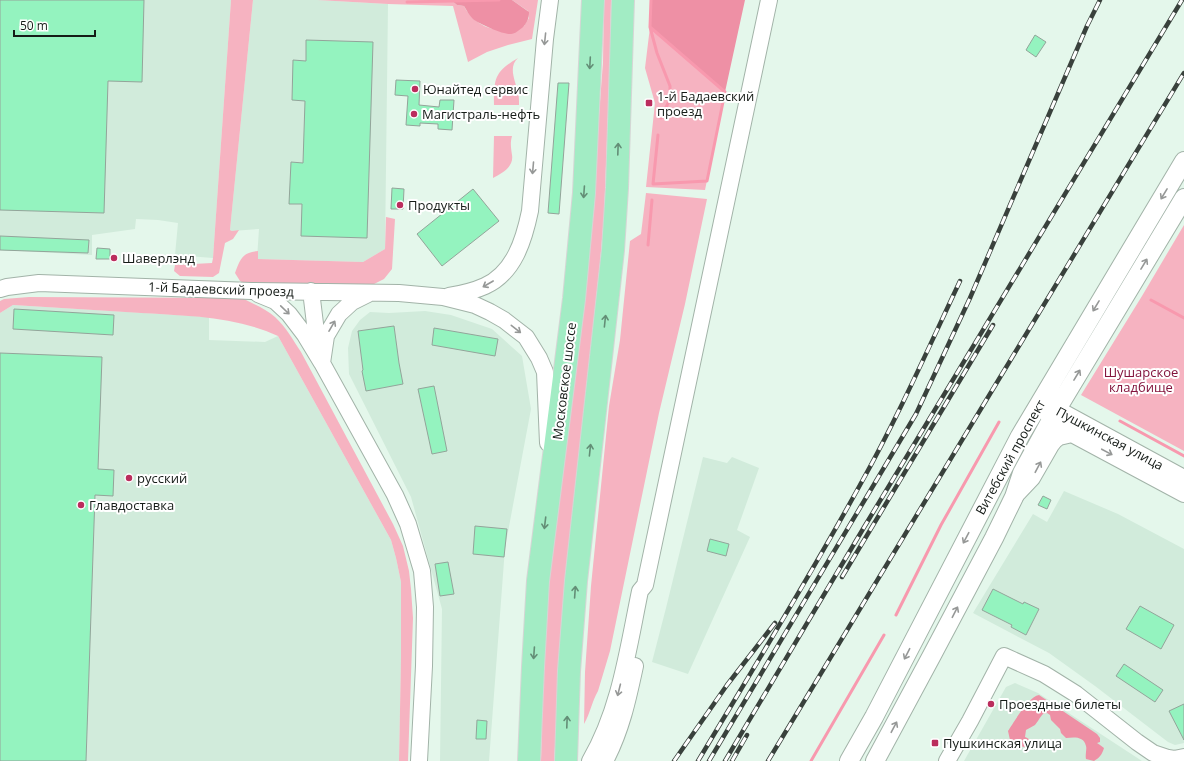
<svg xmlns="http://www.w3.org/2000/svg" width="1184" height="761" font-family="'Open Sans',sans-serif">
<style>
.built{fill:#d1ebdb}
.green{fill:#f6b3c1}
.forest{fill:#ee90a5}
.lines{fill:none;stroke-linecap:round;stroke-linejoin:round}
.stream{stroke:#f899ae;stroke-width:3}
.building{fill:#94f3bf;stroke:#93a49a}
.tertiary-casing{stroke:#a2b3a8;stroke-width:18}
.secondary-casing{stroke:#a2b3a8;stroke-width:20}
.trunk-casing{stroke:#d5d6d5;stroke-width:24}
.tertiary{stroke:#fff;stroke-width:16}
.secondary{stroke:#fff;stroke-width:18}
.trunk{stroke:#a2ecc4;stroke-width:22}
.rail-casing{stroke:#39413c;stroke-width:4.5}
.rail{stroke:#fff;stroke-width:3;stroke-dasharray:9;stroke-linecap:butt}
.oneway{stroke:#969897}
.oneway2{stroke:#638e76}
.poi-dot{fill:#bb2d5d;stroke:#fff;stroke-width:1.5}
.labels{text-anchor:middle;stroke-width:4;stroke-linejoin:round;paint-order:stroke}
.poi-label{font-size:13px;fill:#151b17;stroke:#fff;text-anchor:start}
.street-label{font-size:13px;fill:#151b17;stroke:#fff}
.park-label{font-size:13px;fill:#83143d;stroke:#fff}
</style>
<rect width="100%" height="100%" fill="#e4f7eb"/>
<path class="built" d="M0,0H231L213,258L175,255L178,223L158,220L136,219L135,229L92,235V255L0,250Z
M253,0H317L388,4L385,249L363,262L257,259L259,229L232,231L230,230Z
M13,305L209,317V340L265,342L278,336L391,540L396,558L401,582V657L399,761H0V313Z
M425,311L451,315L492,329L522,356L531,409L505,548L489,761H440L442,609L411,497L349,374L348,348L352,331L360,320L370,312L389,313Z
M703,457L727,463L732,457L759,468L737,530L750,537L688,674L652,662L666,608Z
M1064,491L1118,514L1184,549V743L1175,745L1168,742L1095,686L1049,653L973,613L1033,514L1047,522Z
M1015,683L1038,693L1142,761H964L1006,687Z"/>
<path class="green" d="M231,0H253L230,230L232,231L239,230L233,239L225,243L219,273L213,277L180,276L174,271L175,265L212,263L213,258Z
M317,0H451L457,5L464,6C469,17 484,29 496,29C505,30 515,27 524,26L529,18L528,11L512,0H538L532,39L508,45L487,52L468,62L453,6L388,4Z
M604,0H611L610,62L604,216L600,263L583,417L566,588L554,761H541L543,680L547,601L555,513L594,210L597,142L603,62Z
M650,27L725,92L705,190L646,187L655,103L645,68Z
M518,58C508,67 515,80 518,92C519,96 519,100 519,105H494C494,79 494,72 518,58Z
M494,136H512C510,143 511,148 512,155C514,167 502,173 493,178Z
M646,193L707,199L685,304L659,413L610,651L598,691C592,701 590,714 584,724L585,672L591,586L609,406L620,340L630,241L641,234Z
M386,217L395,219L392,269L384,279L370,286H250L240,281L235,273C240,260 242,252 258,251V259L363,262L385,249Z
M1184,225V451L1081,395L1142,296Z
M29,297L242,298C253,304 266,309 275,317C286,327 293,340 301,352L393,524L403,546L409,571L411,589L413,618L408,761H399L401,657V582L396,558L391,540L278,336C235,316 188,316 141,313C99,310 56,308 13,305L0,313V301L4,299Z"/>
<path class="forest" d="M451,0H512L529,12C529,19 527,23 522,28C519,30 515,34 511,34C504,35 479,24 473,19C469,15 467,11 464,6L457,5Z
M651,0H745L725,92L650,27Z
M1039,695L1097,734L1100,738V742L1097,743L1100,745L1104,748C1102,755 1099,758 1094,761L1086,759C1085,755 1087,749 1086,746C1084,736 1074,737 1066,738L1061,733L1060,729L1051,720L1050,715L1047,713L1043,714C1040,717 1037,723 1035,725C1032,727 1029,728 1026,730L1025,737C1030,739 1033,742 1034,747L1032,749L1020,746L1010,740L1008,731C1014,722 1029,696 1039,695Z"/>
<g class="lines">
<path class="stream" d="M651,0L650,27L657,53L670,86V99L661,118
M407,2L499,0
M650,27L725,92L707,181L653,184L658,135
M648,245L652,200
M1151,300L1184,318
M1120,421L1184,456
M896,615L941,525L999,422
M811,761L884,635"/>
</g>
<path class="building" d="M0,0H144L142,82L108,81L104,213L0,210Z
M1035,35L1046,42L1036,57L1026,50Z
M306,40L373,42L367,238L301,236L302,204H289L291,162L303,163L305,101L292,100L293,60L306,61Z
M396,80L420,81L419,105L439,107L440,100H454L452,130L438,129V124L420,123V126L406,125L408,96L395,95Z
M558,83H569L559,214L548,213Z
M392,188L404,189L403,209H391Z
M473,189L499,221L442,266L417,234Z
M0,236L89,240L88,253L0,250Z
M97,248L110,249V259H96Z
M14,309L114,315L113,335L13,329Z
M394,326L399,363L403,384L366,391L362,371L363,370L358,331Z
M434,328L498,339L495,356L432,345Z
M0,353L102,357L98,469L114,470L113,496L95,495L86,761H0Z
M434,386L447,451L432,454L418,389Z
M1043,496L1051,500L1047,509L1038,505Z
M475,526L507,529L504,557L473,554Z
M710,539L729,544L726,556L707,551Z
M448,562L454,594L440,596L435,564Z
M993,589L1023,604L1024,602L1039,609L1026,635L1011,627L1012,625L982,610Z
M1140,606L1174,625L1161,649L1126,629Z
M1124,664L1163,690L1155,702L1116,676Z
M1184,704V740L1169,711Z
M477,720L487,721L486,739H476Z"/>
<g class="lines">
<defs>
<path id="tertiary" d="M0,289L7,287L39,283L251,291L399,293L443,297L475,305L490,312L504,320L526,337L539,358L545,372L548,443
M311,291L316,332L320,353
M258,294L275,301L289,314L305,335L322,363L395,495L408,524L422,571L425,607L424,666L419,761
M449,296C461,294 474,291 485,286C514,273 524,240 530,211L545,39L550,0
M322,363L326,336L339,314L352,302L368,294
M1045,406L1057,409L1184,478
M1043,410L1072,434L1184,494
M1014,497L1032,478L1051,445L1055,440L1059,437L1072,434
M590,761C620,710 628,649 640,591L645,585L769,0
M605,761C621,731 628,699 635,666
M947,761L970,721L1004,656L1044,674L1076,694L1137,742L1153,753L1168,758L1174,759L1184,757"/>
<path id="secondary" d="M849,761L874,717L1020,436L1184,161
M875,761L931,657L994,538L1014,497L1022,473L1057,409L1184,198"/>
<path id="trunk" d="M529,761L533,667L538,581L574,299L584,193L593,0
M566,761L569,671L576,581L613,250L617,188L623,0"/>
</defs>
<use href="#tertiary" class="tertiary-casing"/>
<use href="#secondary" class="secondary-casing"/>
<use href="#trunk" class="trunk-casing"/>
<use href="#tertiary" class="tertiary"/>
<use href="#secondary" class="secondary"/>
<use href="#trunk" class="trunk"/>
<defs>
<path id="rail" d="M842,577L993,325
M674,761L727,685L775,623
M698,761C753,669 809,578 860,485C897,419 928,349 960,281
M709,761L916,414L970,298L1087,26L1100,0
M725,761L863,529L1182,0
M732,761L747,735
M768,761L1184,73"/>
</defs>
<use href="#rail" class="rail-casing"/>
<use href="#rail" class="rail"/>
</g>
<defs><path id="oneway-shaft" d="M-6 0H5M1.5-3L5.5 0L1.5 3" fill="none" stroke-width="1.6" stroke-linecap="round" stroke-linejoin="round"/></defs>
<g class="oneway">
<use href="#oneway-shaft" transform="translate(545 39) rotate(96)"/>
<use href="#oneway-shaft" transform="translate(533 168) rotate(95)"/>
<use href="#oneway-shaft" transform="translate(1164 194) rotate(121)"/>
<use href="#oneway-shaft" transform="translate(1144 264) rotate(-59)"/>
<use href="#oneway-shaft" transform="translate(488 284) rotate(150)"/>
<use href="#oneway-shaft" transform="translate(1096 306) rotate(121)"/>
<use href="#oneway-shaft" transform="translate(285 310) rotate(44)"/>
<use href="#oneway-shaft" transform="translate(332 326) rotate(-60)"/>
<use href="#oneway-shaft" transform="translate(516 329) rotate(38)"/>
<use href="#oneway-shaft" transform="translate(1077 375) rotate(-59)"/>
<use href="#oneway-shaft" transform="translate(1107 452) rotate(28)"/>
<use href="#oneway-shaft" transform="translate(1038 467) rotate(-62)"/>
<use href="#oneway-shaft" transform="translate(966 538) rotate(118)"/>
<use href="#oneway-shaft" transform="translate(955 612) rotate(-63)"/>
<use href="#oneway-shaft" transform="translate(907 654) rotate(117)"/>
<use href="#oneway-shaft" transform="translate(619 690) rotate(104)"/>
<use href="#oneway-shaft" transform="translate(894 727) rotate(-62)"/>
</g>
<g class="oneway2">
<use href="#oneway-shaft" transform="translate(590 63) rotate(93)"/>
<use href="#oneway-shaft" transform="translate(618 149) rotate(-88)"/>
<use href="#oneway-shaft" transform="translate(584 192) rotate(94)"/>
<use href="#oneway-shaft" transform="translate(605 321) rotate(-84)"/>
<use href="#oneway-shaft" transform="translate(590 450) rotate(-84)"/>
<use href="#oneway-shaft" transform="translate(545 523) rotate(97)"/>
<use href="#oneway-shaft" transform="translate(575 592) rotate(-86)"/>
<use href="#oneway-shaft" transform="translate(534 653) rotate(94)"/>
<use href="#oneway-shaft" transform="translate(567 722) rotate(-88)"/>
</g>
<g class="poi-dot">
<circle cx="415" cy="89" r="4"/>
<rect x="645" y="99" width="8" height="8" rx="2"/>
<circle cx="414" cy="114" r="4"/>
<circle cx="400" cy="205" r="4"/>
<circle cx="114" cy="258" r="4"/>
<circle cx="129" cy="478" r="4"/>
<circle cx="81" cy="505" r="4"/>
<circle cx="991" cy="704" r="4"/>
<rect x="931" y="739" width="8" height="8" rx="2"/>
</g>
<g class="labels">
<g class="poi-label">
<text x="423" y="94">Юнайтед сервис</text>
<text x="657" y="101">1-й Бадаевский<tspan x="657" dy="15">проезд</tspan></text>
<text x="422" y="119">Магистраль-нефть</text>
<text x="408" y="210">Продукты</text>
<text x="122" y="263">Шаверлэнд</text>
<text x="137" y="483">русский</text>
<text x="89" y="510">Главдоставка</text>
<text x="999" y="709">Проездные билеты</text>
<text x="943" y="748">Пушкинская улица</text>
</g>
<g class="street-label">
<text transform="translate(221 289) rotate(2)" y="5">1-й Бадаевский проезд</text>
<text transform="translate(564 381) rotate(-83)" y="5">Московское шоссе</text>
<text transform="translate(1110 438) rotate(28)" y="5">Пушкинская улица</text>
<text transform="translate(1010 457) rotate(-61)" y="5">Витебский проспект</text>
</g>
<g class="park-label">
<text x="1141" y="377">Шушарское<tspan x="1141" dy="15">кладбище</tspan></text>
</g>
</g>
<path d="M14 30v6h81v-6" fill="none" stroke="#151b17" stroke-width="2"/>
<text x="20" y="30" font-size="12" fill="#151b17" stroke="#ffffff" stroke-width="3" paint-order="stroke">50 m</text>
</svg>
